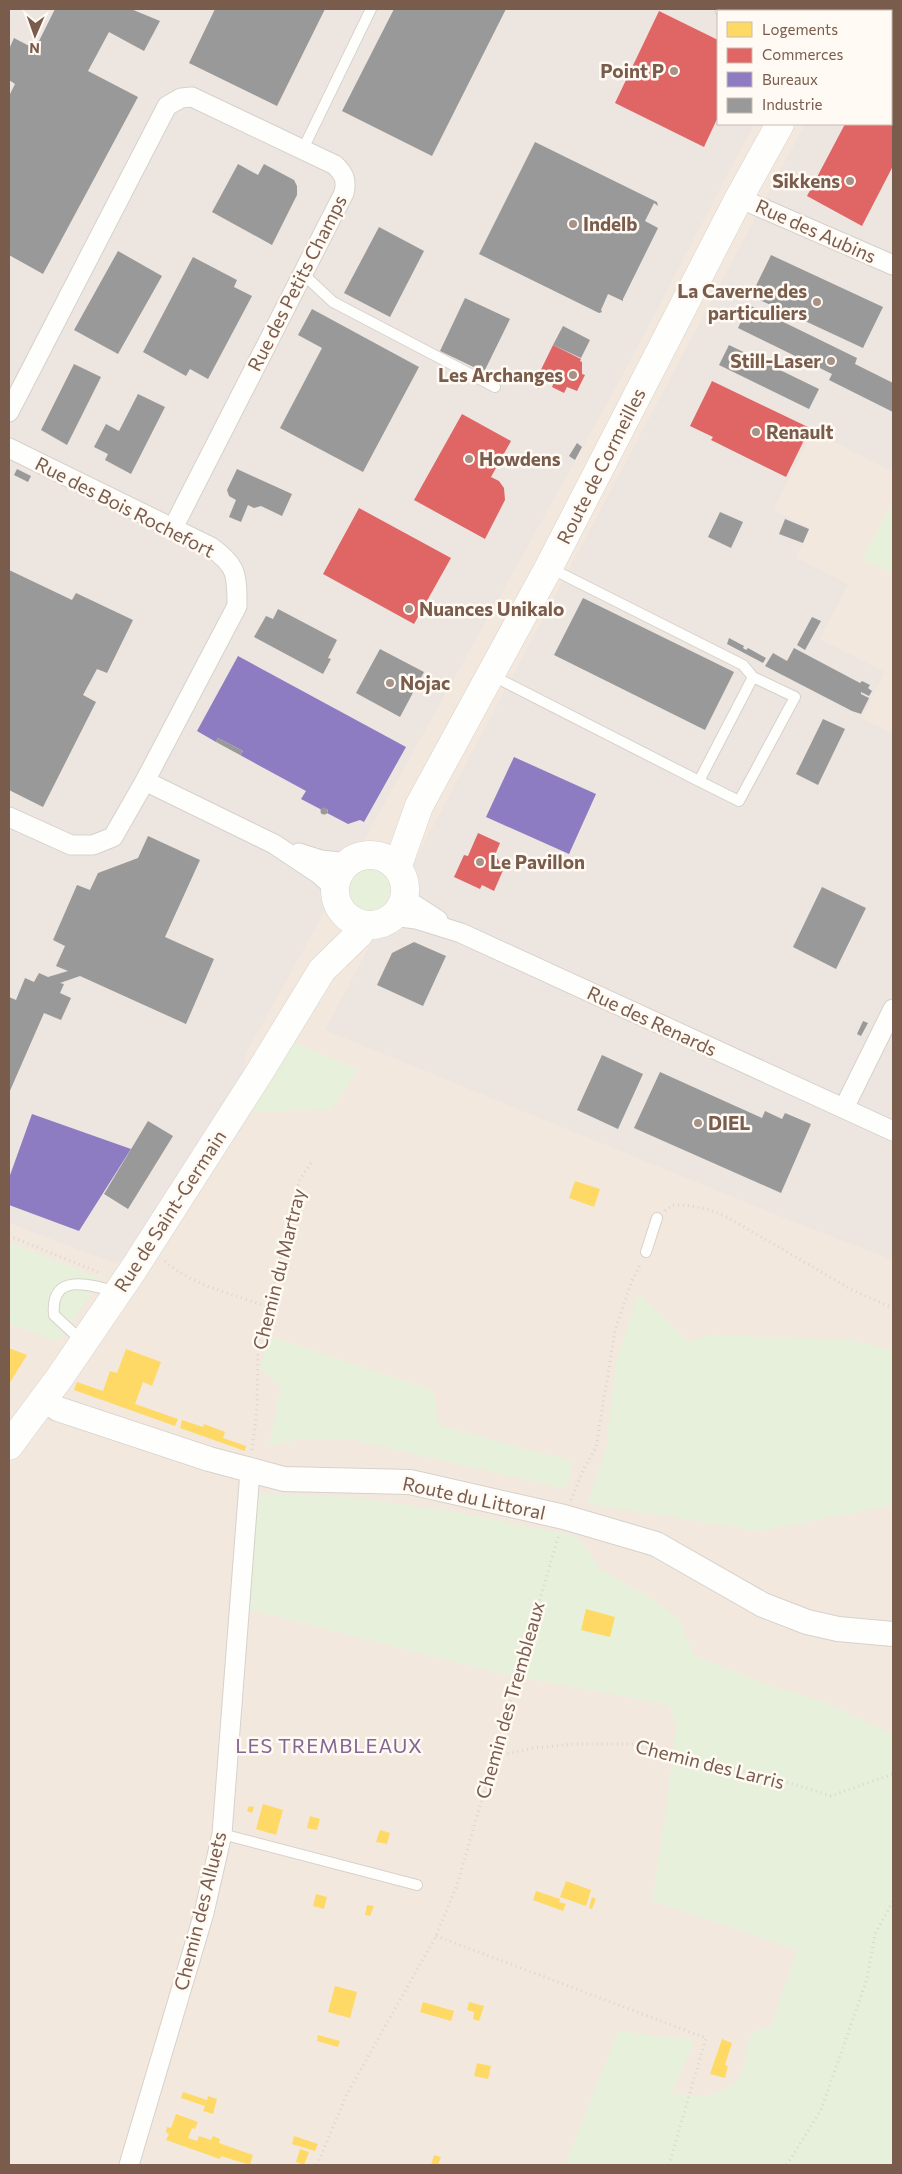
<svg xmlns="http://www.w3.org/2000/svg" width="902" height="2174" font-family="Commissioner,sans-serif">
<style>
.residential{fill:#f2e8de;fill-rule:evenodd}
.industrial{fill:#ede5e0}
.green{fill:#e7f0db}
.homes{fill:#ffd966}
.shops{fill:#e06666}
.offices{fill:#8e7cc3}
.industry{fill:#999}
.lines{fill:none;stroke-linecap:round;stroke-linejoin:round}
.service-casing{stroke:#d7d1cb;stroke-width:12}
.minor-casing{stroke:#d7d1cb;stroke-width:21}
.tertiary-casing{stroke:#d7d1cb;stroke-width:26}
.secondary-casing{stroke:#d9d2cb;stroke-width:29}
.path{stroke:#dcd5d0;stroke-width:3;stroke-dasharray:1 4;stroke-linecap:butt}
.service{stroke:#fefefd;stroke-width:10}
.minor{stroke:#fefefd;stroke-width:19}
.tertiary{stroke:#fefefd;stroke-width:24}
.secondary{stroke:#fefefd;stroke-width:28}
.poi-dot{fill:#a69286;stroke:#fffaf3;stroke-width:2}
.labels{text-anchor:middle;stroke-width:5;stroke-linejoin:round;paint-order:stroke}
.poi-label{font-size:19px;font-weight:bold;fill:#7a5c4d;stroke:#fffaf3;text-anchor:start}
.street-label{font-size:19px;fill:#7a5c4d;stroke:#fffaf3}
.neighbourhood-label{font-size:20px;letter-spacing:1px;fill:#846695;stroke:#fffaf3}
</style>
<rect width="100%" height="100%" fill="#f9f5f0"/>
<path class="residential" d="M9,9H893V2165H9ZM718,11H891V124H718Z"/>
<path class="industrial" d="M9,9H753L755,11H718V124H754L628,365L247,1051L241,1081L124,1259L114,1263L9,1223Z
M866,9H893V472L813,431L773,510L810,528L796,558L848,584L820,639L885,672L862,718L893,734V1260L784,1218L325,1030L805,124H891V11H865Z"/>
<path class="green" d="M893,501V573L862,560Z
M345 890a25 25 0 1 1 50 0a25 25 0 1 1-50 0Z
M293,1042L358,1069L331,1110L252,1111Z
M9,1242L101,1279L58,1341L9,1324Z
M638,1293L689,1341L711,1335L849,1340L893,1350V1505L760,1531L588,1504L606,1448L616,1363Z
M270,1336L433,1390L438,1421L443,1427L573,1461L566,1489L349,1439H302L269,1445L281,1387L260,1369Z
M258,1493L349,1497L446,1510L577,1536L601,1570L646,1595L679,1619L694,1655L763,1683L828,1703L893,1735V2165H565L618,2031L695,2040L671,2094C683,2094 701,2098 713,2094C760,2081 736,2044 756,2031C759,2029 766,2028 771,2027L797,1950L652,1901L667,1804L676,1722L669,1705L499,1673L243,1608Z"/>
<path class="homes" d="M575,1181L600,1189L594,1207L569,1198Z
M9,1348L27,1355L9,1384Z
M126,1349L161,1362L152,1386L143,1382L135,1404L178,1419L175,1426L74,1390L77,1382L103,1391L110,1371L117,1373Z
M182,1420L203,1427L204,1424L225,1432L223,1438L246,1446L245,1451L180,1428Z
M586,1609L615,1617L610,1637L581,1630Z
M263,1804L283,1810L276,1835L256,1829Z
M249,1806L254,1807L252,1813L247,1811Z
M310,1816L320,1819L317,1830L307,1828Z
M380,1830L390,1833L387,1844L376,1842Z
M566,1881L591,1890L586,1906L560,1897Z
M536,1891L560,1899L559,1902L566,1904L563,1911L533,1900Z
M316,1894L327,1897L324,1909L313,1906Z
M592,1897L596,1899L592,1909L589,1908Z
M367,1905L374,1906L370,1916L365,1915Z
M335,1986L357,1992L350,2018L328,2012Z
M423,2002L454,2011L451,2021L420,2012Z
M469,2002L484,2006L479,2021L473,2019L474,2012L467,2010Z
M318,2035L340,2041L338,2047L317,2041Z
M722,2039L732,2043L725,2065L728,2066L725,2078L710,2074Z
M477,2063L491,2066L488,2079L474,2076Z
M183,2092L207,2100L208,2096L217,2099L213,2114L203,2111L205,2106L181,2098Z
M176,2114L198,2122L195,2129L192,2128L188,2138L197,2141L199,2136L211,2140L213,2136L220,2139L219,2143L253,2155L250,2165L221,2156L220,2159L166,2140L169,2134L166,2132L167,2127L171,2128Z
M294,2136L318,2144L315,2151L292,2144Z
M300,2149L309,2152L304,2165L296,2162Z
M434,2155L441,2157L438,2165H431Z"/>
<path class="shops" d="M659,11L718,40V117L704,147L615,103Z
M891,113L893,114V166L862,226L807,196L845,124H891Z
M553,345L581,359L580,361L582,362V374L585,375L577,391L567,387L564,393L552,387L555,380L546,375L539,389L533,386Z
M712,381L810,428L786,477L711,440L713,437L690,426Z
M462,414L511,441L491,477L499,481L504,488L505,500L485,539L414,500Z
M359,508L451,558L414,624L323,574Z
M478,833L500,843L495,855L504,868L494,891L482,885L480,889L454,877L464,855L468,856Z"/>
<path class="offices" d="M238,656L406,747L364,822L360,820L348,824L327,813L328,810L323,808L322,810L301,799L306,791L240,755L243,751L218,738L216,742L197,731Z
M514,757L596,794L569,854L486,817Z
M32,1114L131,1149L79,1231L9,1205V1178Z"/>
<path class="industry" d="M55,9H131L160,21L144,51L109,32L88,71L138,97L43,274L9,255V96L15,84L9,80V49L14,38L35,49Z
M215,9H325L277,106L189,63Z
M394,9H506L432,156L342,111Z
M535,142L657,202L658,206L654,203L645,221L658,228L623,299V301L608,294L601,310L602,312L599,313L479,254Z
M238,164L258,175L264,164L294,180L297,186V195L272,245L212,212Z
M379,227L424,251L390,317L344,293Z
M118,251L162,276L118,354L74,330Z
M771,255L883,307L863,348L751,296Z
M193,257L237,280L234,287L252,296L208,379L190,369L186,376L143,352Z
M465,298L510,319L484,372L440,351Z
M749,305L857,358L855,364L893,383V412L829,380L832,374L738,328Z
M312,309L419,367L363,472L280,428L322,348L298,335Z
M563,326L590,340L581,358L553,345Z
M729,345L819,389L809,409L719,365Z
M74,364L101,377L67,445L41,430Z
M138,394L165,407L131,474L105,460L108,454L94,447L106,424L119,431Z
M577,443L582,447L575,460L569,456Z
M17,469L31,476L28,482L14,475Z
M237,469L292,494L282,516L261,506L254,508L248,505L241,522L229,517L236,500L229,496L227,490Z
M720,512L743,522L731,548L708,537Z
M785,519L809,529L803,543L779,534Z
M9,570L72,600L76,593L133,620L107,673L97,669L83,695L96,702L43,807L9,790Z
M583,598L734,672L705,730L554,655Z
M278,609L337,640L328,658L331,659L323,674L254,637L266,616L273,619Z
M812,617L821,621L805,650L797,645Z
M729,638L744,646L743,648L746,650L748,648L766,658L763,663L727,644Z
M794,648L860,683L862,681L870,685L868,688L872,691L869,696L861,692V694L869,698L861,714L852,711L765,666L773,653L787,661Z
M380,649L424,672L400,717L356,693Z
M823,719L845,729L818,785L796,774Z
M218,738L243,751L240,755L216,742Z
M320.5 811a3.5 3.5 0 1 1 7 0a3.5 3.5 0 1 1-7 0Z
M148,836L200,860L165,937L214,959L186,1024L80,976L60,983L64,984L60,993L71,998L61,1020L44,1013L9,1093V997L16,1000L25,978L34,982L39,973L48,977L68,971L56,966L65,946L53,940L77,885L90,890L98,873L138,858Z
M822,887L866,908L836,969L793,947Z
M414,942L446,956L423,1006L377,985L392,953Z
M863,1021L868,1023L861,1036L857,1034Z
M602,1055L643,1074L618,1129L577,1110Z
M660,1072L762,1118L765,1111L782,1119L785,1113L811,1124L781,1193L634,1128Z
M148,1121L173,1136L128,1209L104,1194Z"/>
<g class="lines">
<defs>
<path id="service" d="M303,149L371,9
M303,274L333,302L495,387
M550,568L743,665L753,677
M491,675L699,781
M753,677L795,697L739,801L699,781Z
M646,1252L657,1218
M83,1342L54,1315C50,1272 90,1284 116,1292
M222,1834L417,1885"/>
<path id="minor" d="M725,9L730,11
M739,198L893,265
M9,412L167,106L181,98L192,97L335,165C344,174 347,180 344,193L173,528
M9,448L211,547C237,566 237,574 237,606L145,781L113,837L93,845H71L9,817
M145,781L274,844L319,874L335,888
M299,853L321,860L348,863
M404,898L438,920
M393,916L416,919L461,933L893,1131
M844,1108L893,1009
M129,2165L204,1913L222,1834L250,1471"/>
<path id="tertiary" d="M44,1400L58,1409L209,1459L284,1479L410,1482L564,1517L656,1544L763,1605L807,1622L838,1629L893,1634"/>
<path id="secondary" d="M842,11L843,9
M335 890a35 35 0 1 1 70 0a35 35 0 1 1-70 0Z
M397,868L419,806L549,567L739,198L780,124
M9,1446L60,1377L133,1270L261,1070L322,970L359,934L365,925"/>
</defs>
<use href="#service" class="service-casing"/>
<use href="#minor" class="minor-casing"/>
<use href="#tertiary" class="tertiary-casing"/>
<use href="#secondary" class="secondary-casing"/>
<path class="path" d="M665,1211L672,1205C692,1205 707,1208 725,1216L854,1291L893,1308
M9,1236L98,1272
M165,1261C192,1286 234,1294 268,1307
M252,1450L257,1409L258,1343L275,1282L299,1181L313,1160
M571,1500L584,1468L596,1448L615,1330L631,1283L641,1263
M493,1757L533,1748L575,1744H633L780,1780L831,1796L893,1774
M436,1936L706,2038L669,2165
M317,2165L346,2096L436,1936L457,1885L559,1534
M787,2165L821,2110L867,1979L875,1934L893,1901"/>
<use href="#service" class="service"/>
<use href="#minor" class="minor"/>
<use href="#tertiary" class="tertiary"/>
<use href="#secondary" class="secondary"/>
</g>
<g class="poi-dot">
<circle cx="674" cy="71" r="5"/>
<circle cx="850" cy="181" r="5"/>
<circle cx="573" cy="224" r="5"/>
<circle cx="817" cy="302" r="5"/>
<circle cx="831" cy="361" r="5"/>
<circle cx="573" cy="375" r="5"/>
<circle cx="756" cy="432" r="5"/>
<circle cx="469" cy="459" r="5"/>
<circle cx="409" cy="609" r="5"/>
<circle cx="390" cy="683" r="5"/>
<circle cx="480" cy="862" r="5"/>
<circle cx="698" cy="1123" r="5"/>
</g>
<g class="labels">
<g class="poi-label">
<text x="664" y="78" text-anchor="end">Point P</text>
<text x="840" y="188" text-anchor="end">Sikkens</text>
<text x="583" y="231">Indelb</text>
<text x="807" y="298" text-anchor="end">La Caverne des<tspan x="807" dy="22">particuliers</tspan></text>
<text x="821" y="368" text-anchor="end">Still-Laser</text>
<text x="563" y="382" text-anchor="end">Les Archanges</text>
<text x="766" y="439">Renault</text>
<text x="479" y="466">Howdens</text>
<text x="419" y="616">Nuances Unikalo</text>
<text x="400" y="690">Nojac</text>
<text x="490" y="869">Le Pavillon</text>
<text x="708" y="1130">DIEL</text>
</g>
<g class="street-label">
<text transform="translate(816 231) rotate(24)" y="7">Rue des Aubins</text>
<text transform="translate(297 283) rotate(-63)" y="7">Rue des Petits Champs</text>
<text transform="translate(601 466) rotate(-63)" y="7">Route de Cormeilles</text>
<text transform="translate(125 507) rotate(27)" y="7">Rue des Bois Rochefort</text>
<text transform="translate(652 1021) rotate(25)" y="7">Rue des Renards</text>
<text transform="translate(170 1211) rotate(-57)" y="7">Rue de Saint-Germain</text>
<text transform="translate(279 1269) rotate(-76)" y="7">Chemin du Martray</text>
<text transform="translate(474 1498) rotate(12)" y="7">Route du Littoral</text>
<text transform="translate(510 1700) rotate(-74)" y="7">Chemin des Trembleaux</text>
<text transform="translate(710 1764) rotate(14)" y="7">Chemin des Larris</text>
<text transform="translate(200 1911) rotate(-76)" y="7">Chemin des Alluets</text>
</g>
<g class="neighbourhood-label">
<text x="329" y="1753">LES TREMBLEAUX</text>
</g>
</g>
<rect width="902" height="2174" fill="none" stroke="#7a5c4d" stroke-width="20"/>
<rect x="717" y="10" width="175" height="115" fill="#fffaf3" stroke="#cabbb1"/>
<rect x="727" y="22" width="25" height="15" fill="#ffd966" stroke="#cabbb1"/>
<text x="762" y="35" font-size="15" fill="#7a5c4d">Logements</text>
<rect x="727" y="48" width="25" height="15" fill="#e06666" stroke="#cabbb1"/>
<text x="762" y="60" font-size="15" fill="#7a5c4d">Commerces</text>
<rect x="727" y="72" width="25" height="15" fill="#8e7cc3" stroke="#cabbb1"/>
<text x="762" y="85" font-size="15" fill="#7a5c4d">Bureaux</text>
<rect x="727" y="98" width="25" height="15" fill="#999999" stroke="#cabbb1"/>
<text x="762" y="110" font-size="15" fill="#7a5c4d">Industrie</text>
<g transform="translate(35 35) rotate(182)" stroke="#fffaf3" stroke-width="4" paint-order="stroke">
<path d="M0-4L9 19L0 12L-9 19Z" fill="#7a5c4d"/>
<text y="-8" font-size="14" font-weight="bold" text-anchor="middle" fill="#7a5c4d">N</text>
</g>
</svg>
